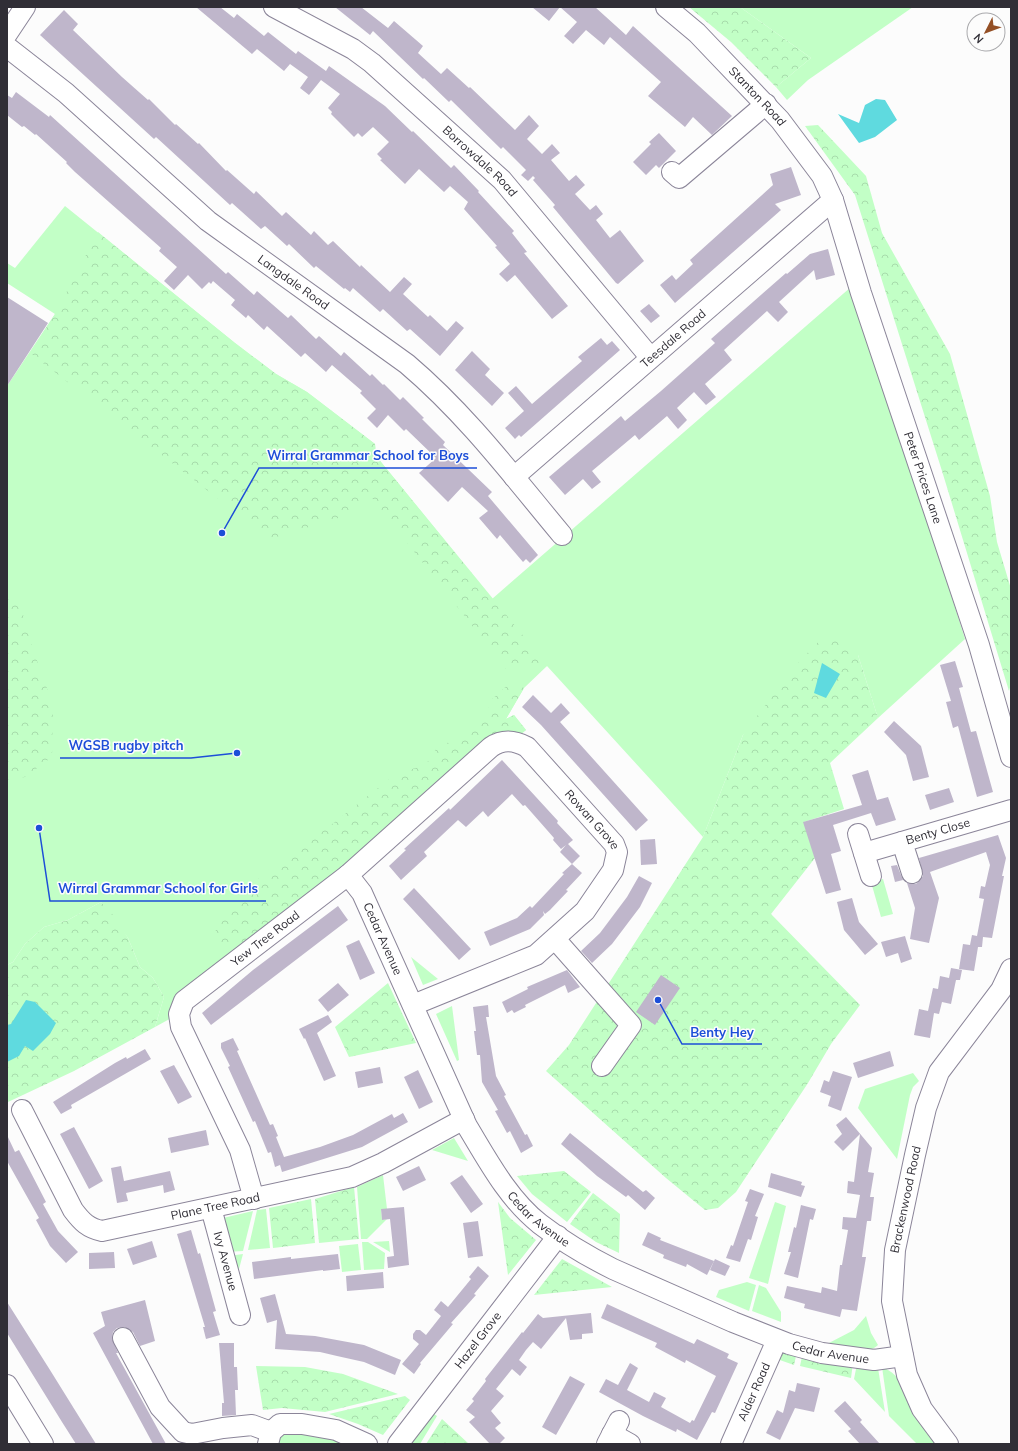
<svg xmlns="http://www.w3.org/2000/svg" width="1018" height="1451" font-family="Mulish,sans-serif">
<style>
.green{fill:#c2ffc6}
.forest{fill:url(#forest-crowns)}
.water{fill:#5fdadf}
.building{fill:#bfb6cb}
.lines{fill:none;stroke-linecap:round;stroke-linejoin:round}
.minor-casing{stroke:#8b8599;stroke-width:22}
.minor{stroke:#fff;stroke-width:20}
.labels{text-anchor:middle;stroke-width:3;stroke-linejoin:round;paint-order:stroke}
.street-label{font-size:12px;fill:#302e36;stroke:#fcfcfc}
.leader{fill:none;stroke:#1d4ed8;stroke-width:1.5}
.callout-dot{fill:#1d4ed8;stroke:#fcfcfc;stroke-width:1.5}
.callout-label{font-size:13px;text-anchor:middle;font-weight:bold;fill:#1d4ed8;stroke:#fcfcfc;stroke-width:3;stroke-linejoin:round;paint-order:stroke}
</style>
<defs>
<pattern id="forest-crowns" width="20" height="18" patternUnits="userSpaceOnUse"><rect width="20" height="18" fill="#c2ffc6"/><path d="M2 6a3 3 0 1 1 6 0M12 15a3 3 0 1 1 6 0" fill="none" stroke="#a7dbab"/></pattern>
</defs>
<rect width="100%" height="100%" fill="#fcfcfc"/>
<path class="green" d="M740,7H913L808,80L787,100L776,87L811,58Z
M65,206L235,343L276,374L307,392L375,444L376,455L381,462L492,599L851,287L910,463L965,639L878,718L858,655L743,735L703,837L547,666L524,688L506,719L514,715L526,730L175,1016L155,1027L164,997L153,978L140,967L128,938L101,902L68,920L44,927L25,944L13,962L7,965V386L55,314L7,283V263L15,268Z
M883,879L893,914L881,917L871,882Z
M411,957L438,979L423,985Z
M452,1006L459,1060L457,1061L436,1014Z
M913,1073L919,1081L913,1087L910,1095L897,1159L858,1108L865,1089Z
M454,1138L468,1161L432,1150Z
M383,1175L387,1209H381L382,1220L387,1219L367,1239H361L357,1187Z
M775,1202L786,1206L768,1284L749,1278Z
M266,1209L270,1248L248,1250L257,1210Z
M253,1211L243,1251L226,1252L223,1218Z
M389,1241L390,1252L373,1242Z
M362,1242H368L385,1253L384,1269L364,1270Z
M358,1244L361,1270L342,1272L339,1246Z
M243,1254L235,1284L228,1256Z
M747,1282L756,1285L749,1311L716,1297L719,1290Z
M759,1285L766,1288L781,1312V1322L752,1311Z
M866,1316L871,1333L878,1345C865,1357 842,1347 827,1344L854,1330Z
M857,1364L878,1368L885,1412L854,1379Z
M882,1367C904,1376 903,1392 913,1411C919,1422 927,1434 936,1444H917L889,1416Z
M431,1412L437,1416L420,1444H411Z
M288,1430L355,1444H276L278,1438Z"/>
<path class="forest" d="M689,7H740L811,58L776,87L731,42Z
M818,125L866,176L882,233L950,354L990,496L997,542L1011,589V684L1009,691L942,471L855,195L805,126Z
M98,232L235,343L276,374L307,392L375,444L376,455L381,462L548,666L506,669L368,493L345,516L270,539L30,353L55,314Z
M7,592L18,598L36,658L53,705L52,757L25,777L8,780H7Z
M838,635L858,655L878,718L830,763L844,809L804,822L815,858L771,914L860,1005L831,1044L808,1083L736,1192L718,1208L705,1210L666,1178L546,1071L569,1045L703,837L743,735L793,668L821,639Z
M512,681L524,688L506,719L514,715L526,730L241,950L229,943L218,947L210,939L232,906L259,878L295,848L326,829L393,776L426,764L436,749L472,730L487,717L490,701Z
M101,902L116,918L128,938L140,967L153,978L164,997L155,1027L74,1071L8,1102L7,965L13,962L25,944L44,927L68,920Z
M388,983L416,1043L349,1057L335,1027Z
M564,1171L591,1192L567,1222L532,1194L517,1176Z
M354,1187L359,1239L319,1243L315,1199Z
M593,1193L620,1214L619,1253L596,1242L570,1224Z
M311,1199L315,1243L273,1248L269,1208Z
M498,1202L510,1218L536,1240L508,1275Z
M562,1259L612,1287L534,1295Z
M781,1352H797L794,1365L774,1358Z
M803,1352L853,1363L851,1378L800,1366Z
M256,1366L305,1367L343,1374L398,1394L325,1412L282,1408L263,1410Z
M405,1396L410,1400L383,1435L358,1424L329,1414Z
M442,1419L469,1444H426Z"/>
<path class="water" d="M876,99L885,100L897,120L875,137L859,143L838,114L859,123L865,105Z
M822,663L840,674L826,698L814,693Z
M26,1000L35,1002L56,1023L50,1034L33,1051L25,1046L19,1056L7,1062V1025L11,1024Z"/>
<path class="building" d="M196,7H220L234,18L237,14L264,36L268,32L296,54L298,51L326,71L329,66L385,106L412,132L413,131L451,168L454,165L479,191L478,192L514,231L512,233L527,252L524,253L568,306L552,319L515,275L507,282L499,274L510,264L495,247L497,246L464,209L468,202L450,186L444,192L419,169L405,184L380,160L382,159L377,154L389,142L373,127L362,137L358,133L354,137L331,114L332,112L328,108L340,94L321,80L309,95L300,88L308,77L290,64L284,71L257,49L252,54Z
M335,7H361L388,28L394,21L423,46L418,53L441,74L447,68L469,88L470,87L515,130L529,115L539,126L527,139L542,154L552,144L560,153L551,160L569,181L576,175L585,185L575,194L590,210L596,205L603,214L596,220L610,238L620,230L644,261L618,284L616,283L553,207L555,205L533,180L535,178L533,176L528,181L521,175L526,170L503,147L501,149L451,100L449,102L424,78L423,79L373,31L370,35Z
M532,7H595L626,35L633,26L732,116L712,135L693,117L685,127L648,96L661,82L610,37L604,45L586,30L573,44L564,36L577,22L560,7L549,21Z
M64,10L78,24L73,30L122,77L148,100L149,99L175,125L176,124L198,144L199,143L226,171L227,170L254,194L256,191L282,216L286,212L311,235L314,231L328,245L333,241L360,267L361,265L390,292L404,277L412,284L403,294L428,317L430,315L447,331L456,321L464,328L440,356L410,329L407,331L383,309L380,312L353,288L350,292L345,288L344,289L316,266L314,268L289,244L287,246L265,226L261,229L232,203L230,205L156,137L154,139L40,35Z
M16,92L49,117L50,115L226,274L228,272L254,295L257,291L288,318L291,315L316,339L319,336L341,356L344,352L370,376L372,374L383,385L384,384L400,400L403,397L424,418L422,419L445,442L443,445L492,492L488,496L538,555L530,563L526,559L523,562L500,535L497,539L479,518L488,511L462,487L448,502L419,473L436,458L406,429L404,431L388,415L377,428L367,418L376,409L360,393L362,391L332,365L326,372L305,353L301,357L267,326L264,330L248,315L246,318L231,305L235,300L213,281L211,284L209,282L202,289L188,275L174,290L164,281L177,267L159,251L161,248L75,172L66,163L67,162L36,134L35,135L24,126L22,127L7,115V95L12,98Z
M659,133L676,151L659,168L656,165L646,175L633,162L651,144L649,142Z
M791,167L801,195L775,204L781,210L675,303L660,285L672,275L676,280L693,264L690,260L773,185L770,174Z
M828,249L835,275L816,280L814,270L779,302L788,312L778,322L767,311L724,350L732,360L705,384L716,397L706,405L694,392L677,408L687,420L678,429L667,416L639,440L635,435L592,471L601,482L592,489L583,479L565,495L549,477L621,416L625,421L661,391L715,343L711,339L786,273L787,274L810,254Z
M7,297L48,323L7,386Z
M649,304L660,316L651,323L640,311Z
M601,338L607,345L612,341L620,350L521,437L519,435L515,439L505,428L524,411L508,393L516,386L532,404L582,361L578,357Z
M472,351L490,369L485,375L504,393L492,406L455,370Z
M955,661L963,687L959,688L971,732L976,731L993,792L977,797L958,726L953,728L946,702L951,701L940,665Z
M533,695L551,713L561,703L570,713L560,722L648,820L636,831L541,725L522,707Z
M894,721L921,746L929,777L913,781L906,755L884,732Z
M502,760L558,821L557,823L573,840L568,844L580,856L572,864L560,852L566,845L561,849L553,840L554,838L525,805L523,806L512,794L488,817L483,811L466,827L458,820L424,852L427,856L401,880L389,866L406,850L404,849L449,808L450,810Z
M868,770L877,800L888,797L896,820L876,826L871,813L833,825L841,851L831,854L841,890L826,894L803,822L862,805L852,775Z
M949,788L954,802L930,810L925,795Z
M998,835L1006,858L1002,876H1004L992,938L983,937L982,947H978L974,971L959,969L963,944L970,945L972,935L977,936L984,899L979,898L981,886L985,887L990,865L986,852L930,872L939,898L929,943L910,939L915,908L907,883L916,884L923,876L919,858Z
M655,839L657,864L641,865L640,840Z
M572,864L582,873L566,890L568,891L550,910L545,914L543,911L544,915L530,929L490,946L484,932L517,918L530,906L532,908L564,874L562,873Z
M897,865L903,880L895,882L891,866Z
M639,876L652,883L640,907L612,944L592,963L581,951L600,933L627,897Z
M414,888L471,949L459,960L403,899Z
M852,898L859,922L878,944L865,955L844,930L837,902Z
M338,906L348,920L211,1025L202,1013L253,970Z
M905,936L912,959L901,963L898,953L886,957L881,942Z
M359,940L375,973L360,980L346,946Z
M951,968L962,970L960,980H956L951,1004L942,1002L939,1014L934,1013L930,1038L914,1035L919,1009L928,1011L933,988L938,989L940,976L949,978Z
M567,970L580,987L568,993L565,985L525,1005L526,1007L514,1013L512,1010L507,1013L502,1002L528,989L527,987Z
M661,975L680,988L655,1025L636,1012Z
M338,983L349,995L328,1012L318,1000Z
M488,1005L489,1017H486L496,1076L506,1095L504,1096L525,1135L527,1134L533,1146L521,1153L510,1131L507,1133L495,1111L498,1110L482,1082L480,1055H477L474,1031H476L473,1007Z
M328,1015L332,1022L317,1033L336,1076L324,1081L305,1038L304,1039L299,1029Z
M233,1038L239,1050L237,1051L270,1125L273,1124L278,1136L276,1137L284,1157L320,1147L353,1135L392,1114L394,1118L403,1113L408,1122L362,1147L282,1172L280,1165L275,1167L271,1152L268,1153L255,1121L253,1122L228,1067L230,1066L221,1048V1043Z
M145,1049L151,1059L71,1105L72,1108L61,1114L53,1102L115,1063L126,1057L127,1059Z
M890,1051L894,1066L858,1078L853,1063Z
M174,1065L192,1097L178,1104L160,1071Z
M380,1067L383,1083L358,1088L355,1072Z
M418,1070L433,1102L419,1109L404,1077Z
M833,1071L852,1077L841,1111L828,1106L831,1096L820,1092L824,1080L829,1082Z
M846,1117L872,1148L868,1172L874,1173L870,1197H874L871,1221H867L862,1257H866L857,1311L842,1309L840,1317L804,1308L805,1304L784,1298L787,1286L821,1293L822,1287L837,1291L840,1265H842L848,1230L842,1229L843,1217L856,1218L860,1195L847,1193L848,1181L854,1182L860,1134L843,1151L834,1142L842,1134L836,1125Z
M74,1127L103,1181L89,1189L60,1134Z
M206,1130L209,1145L171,1153L168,1138Z
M570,1133L643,1192L646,1190L655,1198L645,1210L628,1195L626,1197L597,1176L561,1144Z
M7,1135L15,1152L19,1150L29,1169L46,1202L43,1204L58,1231L78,1252L66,1263L50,1246L36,1220L39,1218L7,1161Z
M121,1166L124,1181L170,1171L175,1190L164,1193L163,1185L126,1193L128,1201L117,1203L111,1168Z
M419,1166L426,1180L403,1191L396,1177Z
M771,1173L802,1182L801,1185L805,1186L801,1197L768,1187Z
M462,1175L483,1204L471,1213L450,1183Z
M750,1189L764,1194L755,1216L758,1217L751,1240L748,1239L740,1262L726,1258L731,1245L733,1246L748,1202L745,1201Z
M801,1205L816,1209L813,1220L810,1219L798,1278L784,1274L791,1252H788L794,1227L796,1228Z
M404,1207L409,1265L388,1268L387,1257L394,1256L390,1219L382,1220L381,1209Z
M478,1221L483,1256L468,1258L463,1223Z
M191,1230L198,1254L200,1253L216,1311L213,1312L220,1335L206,1339L203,1327H205L177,1234Z
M648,1232L661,1238L660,1240L714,1261L707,1275L687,1264L686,1267L663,1258L664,1255L642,1245Z
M152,1241L157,1257L133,1265L127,1249Z
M114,1252L115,1268L89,1269V1253Z
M338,1254L340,1269L323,1271V1270L254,1279L252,1262L291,1257V1259Z
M715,1259L730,1266L725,1276L710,1270Z
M478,1266L489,1276L474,1294L476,1295L451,1323L453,1324L420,1363L421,1364L414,1374L402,1364L419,1344L413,1339V1334L416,1330H420L426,1335L441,1316L434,1310L441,1301L448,1307L471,1279L469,1277Z
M383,1272L384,1288L347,1291L346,1276Z
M275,1294L286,1334L315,1336L364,1345L401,1360L395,1375L364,1362L337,1356L320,1352L275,1349L277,1320L267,1323L260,1298Z
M145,1300L155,1341L140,1346L133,1332L124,1327L117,1328L113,1332L112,1338L118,1353H116L166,1444H153L93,1333L105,1326L101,1312Z
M7,1302L50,1370L96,1444H76L62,1422L7,1333Z
M607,1304L694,1344L697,1339L729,1354L727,1358L738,1363L715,1413L712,1412L697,1440L677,1429L676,1432L643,1416L599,1392L606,1379L618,1385L630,1363L638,1368L627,1390L649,1402L654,1392L666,1398L661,1407L690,1423L692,1420L694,1421L716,1376L686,1360L685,1363L655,1347L657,1343L601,1318Z
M591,1313L593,1333L582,1334V1339L570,1340L566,1318L541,1349L533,1342L526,1350L519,1360L527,1367L520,1376L512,1369L496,1389L504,1396L491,1411L501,1423L495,1428L505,1438L499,1444H490L469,1422L475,1417L466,1410L474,1401L472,1399L486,1381L485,1379L522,1332L523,1333L538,1314L543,1318Z
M219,1343H234V1367H237L238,1390H235L236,1415L222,1416V1403H224Z
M570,1376L585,1384L556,1435L542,1427Z
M797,1383L820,1388L814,1412L795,1408L780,1440L766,1433L777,1410L783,1413L789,1390L795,1392Z
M845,1401L862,1420L860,1422L880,1444H860L848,1431L851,1429L834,1411Z"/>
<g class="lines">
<defs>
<g id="minor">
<path id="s1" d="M274,7L353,49L372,63L502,180L650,357"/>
<path id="s2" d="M666,7L697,33L780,120L822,176L833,200L861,293L979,645L1011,757"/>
<path d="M7,34L25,7"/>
<path id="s3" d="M7,47L66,93L208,221L407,364C467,415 512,475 562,535"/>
<path d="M672,172L679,178L766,104"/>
<path id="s4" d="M514,477L833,200"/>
<path d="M858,834L871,876"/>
<path d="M902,842L912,873"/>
<path id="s5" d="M864,853L1011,810"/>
<path id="s6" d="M348,875L362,893L467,1126C487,1159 508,1199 540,1224C562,1241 587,1256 613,1269L733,1322L789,1344L822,1353L874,1360L903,1356"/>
<path d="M555,939L631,1025L602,1066"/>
<path id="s7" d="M22,1110L73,1210C82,1222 88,1228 102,1231L352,1177L383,1163L464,1119"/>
<path id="s8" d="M254,1199L240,1150L181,1027L179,1014L184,1001L348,875L491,747C503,739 514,740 527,747L614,844L617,852L613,870L585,911L536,955L413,1005"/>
<path id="s9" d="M211,1208L240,1315"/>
<path d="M123,1338L160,1407L183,1432L192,1434L223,1428L252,1425L271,1432"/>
<path d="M7,1385L43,1444"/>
<path d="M612,1434L630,1444"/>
<path d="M268,1444L271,1432L280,1424H302L336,1430L367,1444"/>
<path id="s10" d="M398,1444L558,1236"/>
<path d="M607,1444L619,1421"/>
<path id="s11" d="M731,1444L777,1340"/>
<path id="s12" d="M948,1444L922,1409L907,1375L892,1301L895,1250L915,1155L926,1108L939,1072L1001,990L1011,969"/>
</g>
</defs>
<use href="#minor" class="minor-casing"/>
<use href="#minor" class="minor"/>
</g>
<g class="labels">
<g class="street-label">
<text dy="4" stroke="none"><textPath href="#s2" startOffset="128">Stanton Road</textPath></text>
<text dy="4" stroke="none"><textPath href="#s1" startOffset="259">Borrowdale Road</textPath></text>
<text dy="4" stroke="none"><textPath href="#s3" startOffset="371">Langdale Road</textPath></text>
<text dy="4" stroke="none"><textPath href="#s4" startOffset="211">Teesdale Road</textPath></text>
<text dy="4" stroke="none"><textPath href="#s2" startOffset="549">Peter Prices Lane</textPath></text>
<text dy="4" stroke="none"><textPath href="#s8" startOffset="749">Rowan Grove</textPath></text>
<text dy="4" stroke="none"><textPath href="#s5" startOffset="77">Benty Close</textPath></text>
<text dy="4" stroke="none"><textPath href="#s8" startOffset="317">Yew Tree Road</textPath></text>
<text dy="4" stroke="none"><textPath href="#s6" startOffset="73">Cedar Avenue</textPath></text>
<text dy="4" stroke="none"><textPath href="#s12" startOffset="259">Brackenwood Road</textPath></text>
<text dy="4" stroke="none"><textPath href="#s7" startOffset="265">Plane Tree Road</textPath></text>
<text dy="4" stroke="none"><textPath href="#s6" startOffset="397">Cedar Avenue</textPath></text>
<text dy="4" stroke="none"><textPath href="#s9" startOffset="55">Ivy Avenue</textPath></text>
<text dy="4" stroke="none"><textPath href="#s10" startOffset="131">Hazel Grove</textPath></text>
<text dy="4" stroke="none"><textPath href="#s6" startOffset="721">Cedar Avenue</textPath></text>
<text dy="4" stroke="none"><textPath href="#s11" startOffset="57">Alder Road</textPath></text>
</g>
</g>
<path class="leader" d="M222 533L259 468H477M237 753L191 758H60M39 828L50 901H266M658 1000L682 1044H762"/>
<g class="callout-dot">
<circle cx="222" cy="533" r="4"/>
<circle cx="237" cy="753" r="4"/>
<circle cx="39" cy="828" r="4"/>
<circle cx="658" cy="1000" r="4"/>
</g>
<g class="callout-label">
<text x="368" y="460">Wirral Grammar School for Boys</text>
<text x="126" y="750">WGSB rugby pitch</text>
<text x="158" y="893">Wirral Grammar School for Girls</text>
<text x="722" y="1037">Benty Hey</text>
</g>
<rect width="1018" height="1451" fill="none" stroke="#302e36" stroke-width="16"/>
<g transform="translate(986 32) rotate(228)"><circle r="19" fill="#fcfcfc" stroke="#aaaaad"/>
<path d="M0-3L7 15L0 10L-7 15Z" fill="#944f25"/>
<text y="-6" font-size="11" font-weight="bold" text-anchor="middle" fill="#302e36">N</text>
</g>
</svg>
